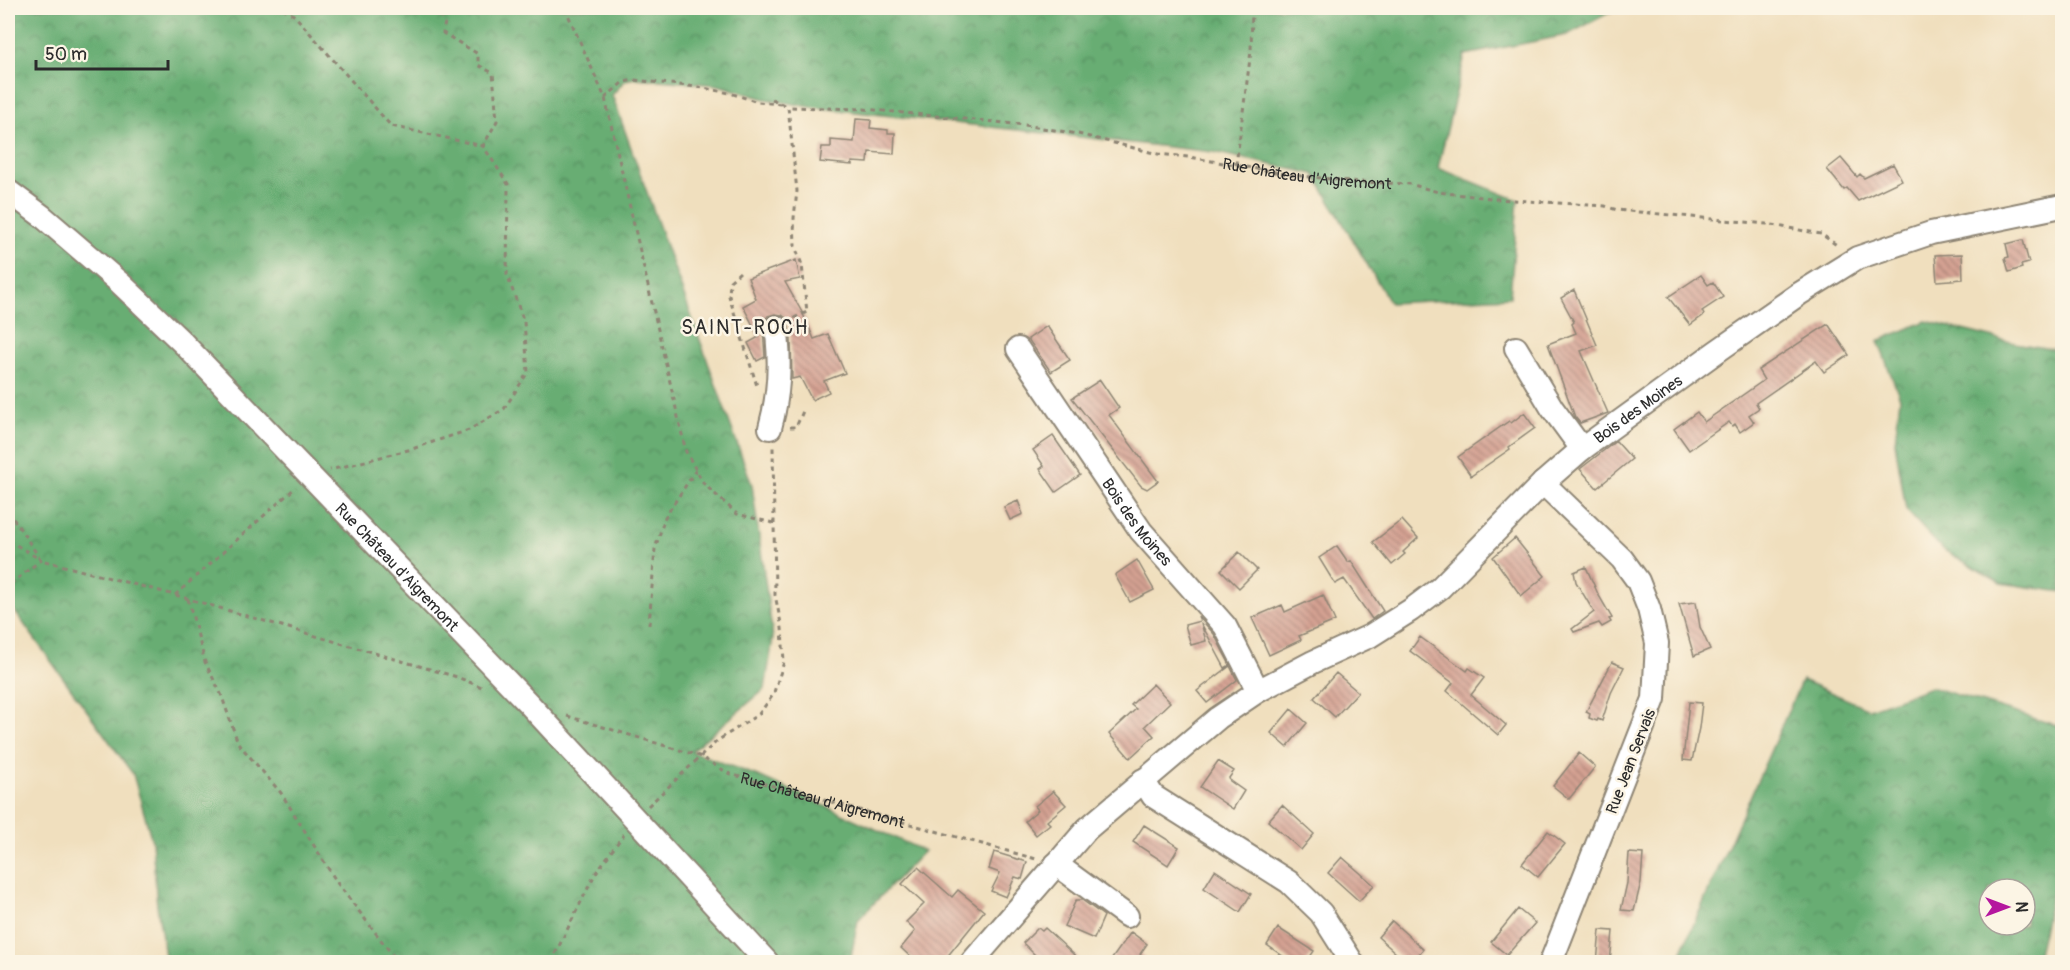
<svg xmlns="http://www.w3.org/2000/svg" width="2070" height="970" font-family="Pangolin,sans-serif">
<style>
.forest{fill:url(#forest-crowns);stroke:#4a6c4f;stroke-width:1.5;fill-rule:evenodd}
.building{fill:url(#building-back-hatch)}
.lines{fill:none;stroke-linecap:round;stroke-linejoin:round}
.minor-casing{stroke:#8e8574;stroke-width:26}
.path{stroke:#8e8574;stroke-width:3;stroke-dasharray:4.5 4.5;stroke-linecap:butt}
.minor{stroke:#fff;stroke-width:22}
.labels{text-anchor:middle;stroke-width:5;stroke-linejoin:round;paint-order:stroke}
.street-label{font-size:16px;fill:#2b2b2b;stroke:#fcf5e5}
.quarter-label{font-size:20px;letter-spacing:1.5px;fill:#2b2b2b;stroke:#fcf5e5}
</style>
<defs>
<pattern id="forest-crowns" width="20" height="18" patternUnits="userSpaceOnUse" patternTransform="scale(1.5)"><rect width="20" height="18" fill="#68ad73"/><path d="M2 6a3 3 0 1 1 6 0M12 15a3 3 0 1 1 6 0" fill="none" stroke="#568d5f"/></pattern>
<pattern id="building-back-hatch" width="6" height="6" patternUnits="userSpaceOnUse" patternTransform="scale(1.5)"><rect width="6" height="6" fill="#d4a192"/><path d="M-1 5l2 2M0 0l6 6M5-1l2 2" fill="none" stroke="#ac8377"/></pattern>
</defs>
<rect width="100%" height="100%" fill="#fcf5e5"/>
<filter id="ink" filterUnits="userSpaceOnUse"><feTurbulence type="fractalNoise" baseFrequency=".0167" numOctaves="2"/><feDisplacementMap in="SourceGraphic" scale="12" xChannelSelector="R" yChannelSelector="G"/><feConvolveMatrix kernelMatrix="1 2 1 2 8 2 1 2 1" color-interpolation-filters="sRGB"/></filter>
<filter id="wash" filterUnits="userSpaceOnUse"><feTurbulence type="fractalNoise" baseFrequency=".008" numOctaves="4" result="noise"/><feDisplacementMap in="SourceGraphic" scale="24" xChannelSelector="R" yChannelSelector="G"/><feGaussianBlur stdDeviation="1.35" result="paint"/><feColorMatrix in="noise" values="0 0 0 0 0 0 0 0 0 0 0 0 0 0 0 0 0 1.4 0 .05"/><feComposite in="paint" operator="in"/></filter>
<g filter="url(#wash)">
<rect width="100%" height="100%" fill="#f0dfbe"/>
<path class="forest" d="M8,8H1618L1567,35L1465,55L1438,168L1518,200L1510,297L1390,303L1314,174L1213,152L811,107L765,99L718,85L635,78L625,80L612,95L752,485L773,638L765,689L691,751L763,778L924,851L858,920L850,962H166L157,906L152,841L133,774L8,602Z
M1926,321L2015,343L2062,351V592L2001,583L1942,549L1906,510L1895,442L1900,398L1878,341Z
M1802,680L1869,709L1931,687L2062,727V849L2036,962H1677ZM1989,889H2025V925H1989Z"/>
<g id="blocks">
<path class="building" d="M856,119L871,120L870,128L888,130V133H895L894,154L869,152L868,163L852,162V165L820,162L822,147H831V140L854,142Z
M1841,158L1857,177L1860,174L1864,178L1893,164L1902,180L1858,201L1847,188L1844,190L1827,169Z
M2023,240L2029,263L2021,265L2022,268L2009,272L2005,258L2009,257L2006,244Z
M1962,254L1963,279L1937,281L1935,255Z
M796,260L800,279L785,282L803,314L814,339L828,334L845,373L824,381L829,392L812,400L800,377L792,379L791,339L787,319L782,315L775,314L768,316L764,321L763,329L765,357L757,361L748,343L759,337L743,306L756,299L748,278Z
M1701,275L1708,285L1713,282L1723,297L1702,311L1704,315L1690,325L1668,297Z
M1574,290L1597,345L1581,351L1608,413L1580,423L1575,417L1548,344L1576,333L1572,324L1574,322L1561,298Z
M1828,324L1849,355L1824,372L1816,361L1756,403L1759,408L1749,415L1754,422L1740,432L1735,424L1732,426L1729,422L1689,450L1674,429L1697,412L1704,422L1764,380L1758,370Z
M1047,326L1070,360L1051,372L1028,339Z
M1100,380L1119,408L1109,415L1158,481L1147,489L1141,486L1072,398Z
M1524,413L1535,428L1509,447L1510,449L1471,476L1458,457L1509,421L1511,423Z
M1053,436L1080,475L1056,492L1040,469L1044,466L1033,450Z
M1616,441L1632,459L1597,488L1580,469Z
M1018,501L1023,514L1010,520L1004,507Z
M1402,520L1418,538L1403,552L1405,554L1392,565L1373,542Z
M1515,538L1545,576L1521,596L1493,557Z
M1337,546L1348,562L1351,561L1383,611L1372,619L1344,579L1335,584L1319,558Z
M1239,552L1257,570L1239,588L1221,570Z
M1137,560L1154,590L1130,602L1115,575Z
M1586,567L1598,594L1612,618L1609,619L1611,622L1602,627L1599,623L1574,632L1572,629L1594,612L1576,582L1574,572Z
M1323,595L1335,621L1299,636L1301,640L1269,655L1252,618L1282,605L1285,612Z
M1696,602L1700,627L1710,649L1694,656L1679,604Z
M1198,616L1214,634L1230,665L1225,668L1201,623L1206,641L1191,645L1185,625L1200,621Z
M1420,637L1467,671L1469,668L1484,678L1471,695L1506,725L1498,735L1447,691L1453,683L1410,651Z
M1612,662L1624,667L1611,693L1602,721L1598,719L1597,721L1589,718L1590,714L1586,712Z
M1230,666L1237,680L1207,703L1197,691Z
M1336,673L1358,692L1335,717L1314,698Z
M1153,684L1170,702L1145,726L1154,736L1130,758L1109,734L1136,709L1131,705Z
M1689,702L1702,703L1699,728L1692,761L1683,760Z
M1291,709L1307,723L1287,747L1271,733Z
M1579,753L1595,767L1569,799L1553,786Z
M1218,761L1234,771L1229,778L1230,781L1244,791L1233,809L1200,787Z
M1053,791L1066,805L1047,821L1050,824L1036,835L1025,821L1038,810L1035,806Z
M1282,805L1314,834L1301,850L1268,821Z
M1144,825L1179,847L1168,865L1133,842Z
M1548,831L1565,844L1538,877L1522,864Z
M994,852L1027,862L1022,879L1015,877L1006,897L991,891L1000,873L989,869Z
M1629,853L1643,854L1641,882L1634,911L1621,910L1627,883Z
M1342,857L1374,885L1359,901L1328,873Z
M918,867L952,897L958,890L984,911L942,963H917L901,948L915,931L906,922L924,904L902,884Z
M1215,870L1251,894L1240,912L1204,888Z
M1076,900H1082L1104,916L1094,939L1064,926Z
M1518,909L1535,923L1507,955L1491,942Z
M1392,921L1423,949L1412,963H1407L1378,937Z
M1038,928L1042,931L1045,928L1083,963H1043L1023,943Z
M1278,928L1314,951L1306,963H1293L1267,945Z
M1600,930L1613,931L1610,963H1597Z
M1131,932L1147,944L1140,954L1151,963H1109Z"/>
</g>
</g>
<g filter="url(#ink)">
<use href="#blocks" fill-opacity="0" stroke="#8e8574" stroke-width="1.5"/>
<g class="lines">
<defs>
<g id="minor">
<path id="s3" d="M8,191L42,216L120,283L183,343L529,704L767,962"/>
<path d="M1516,348L1552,408L1582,449"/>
<path id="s4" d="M1018,349L1141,531L1225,626L1258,691"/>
<path d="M770,428C779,395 781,361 776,327"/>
<path d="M1543,483L1622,559L1638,581L1649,609L1657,643L1654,699L1551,962"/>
<path d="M1143,780L1153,796L1289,882L1321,913L1352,962"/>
<path d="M1056,864L1127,916"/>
<path id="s5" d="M972,962L1087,829L1218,718L1258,691L1313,662L1370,636L1411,610L1440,588L1543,483L1582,449L1716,352L1799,294L1857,258L1931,233L2062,206"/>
</g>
</defs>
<use href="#minor" class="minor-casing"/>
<g class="path">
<path d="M283,8L295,16L391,126L483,146L508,184L507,275L524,322L528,372L504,409L469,430L412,449L330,470"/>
<path d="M435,8L445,22L443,33L478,54V65L493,73L497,121L483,146"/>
<path d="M565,8L605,98L686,452L704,484L737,514L773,523"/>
<path d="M605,98L623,82L635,80L698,87L730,93L758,102L782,104"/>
<path d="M772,99L788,107"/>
<path d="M1236,165L1251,51L1252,8"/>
<path d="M740,272L730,281L729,296L757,386"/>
<path id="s1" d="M794,318L807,312L802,265L795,246L794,218L797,191L788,107L864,109L1025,125L1078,134L1158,154L1189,157L1292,175L1359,182L1410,184L1438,192L1498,199L1605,206L1617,210L1767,224L1821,234L1838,246"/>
<path d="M790,427H796L804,409"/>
<path d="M8,511L41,560L175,595L457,677L484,688"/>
<path d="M8,543H13L41,560L8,586"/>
<path d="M175,595L296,487"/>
<path d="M188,599L205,662L221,694L238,743L281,793L338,884L398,962"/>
<path d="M649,625L655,549L665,517L696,470"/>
<path id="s2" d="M567,716L699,756L730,774L1036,859"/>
<path d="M648,806L717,741L759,714L773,695L784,662L782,628L775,595L773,447"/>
<path d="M551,962L595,874L624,834"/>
</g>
<use href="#minor" class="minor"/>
</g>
</g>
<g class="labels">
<g class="street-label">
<text dy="6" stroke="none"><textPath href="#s1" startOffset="746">Rue Château d'Aigremont</textPath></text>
<text dy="6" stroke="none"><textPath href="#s5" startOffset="873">Bois des Moines</textPath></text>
<text dy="6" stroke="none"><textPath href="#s4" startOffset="210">Bois des Moines</textPath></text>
<text dy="6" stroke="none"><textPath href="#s3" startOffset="542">Rue Château d'Aigremont</textPath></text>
<text transform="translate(1630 761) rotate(-69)" y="6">Rue Jean Servais</text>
<text dy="6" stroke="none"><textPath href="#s2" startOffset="270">Rue Château d'Aigremont</textPath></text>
</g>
<g class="quarter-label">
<text x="745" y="334">SAINT-ROCH</text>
</g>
</g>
<rect width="2070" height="970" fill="none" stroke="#fcf5e5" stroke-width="30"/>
<g transform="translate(2007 907) rotate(90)"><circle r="28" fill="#fcf5e5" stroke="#a8a49b" stroke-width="1.5"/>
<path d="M0-4.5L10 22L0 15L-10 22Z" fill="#b5179e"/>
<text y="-9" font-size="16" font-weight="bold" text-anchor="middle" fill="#2b2b2b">N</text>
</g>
<path d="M36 60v9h132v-9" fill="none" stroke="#2b2b2b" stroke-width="3"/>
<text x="45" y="60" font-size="18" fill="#2b2b2b" stroke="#fcf5e5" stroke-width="4.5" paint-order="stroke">50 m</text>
</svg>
